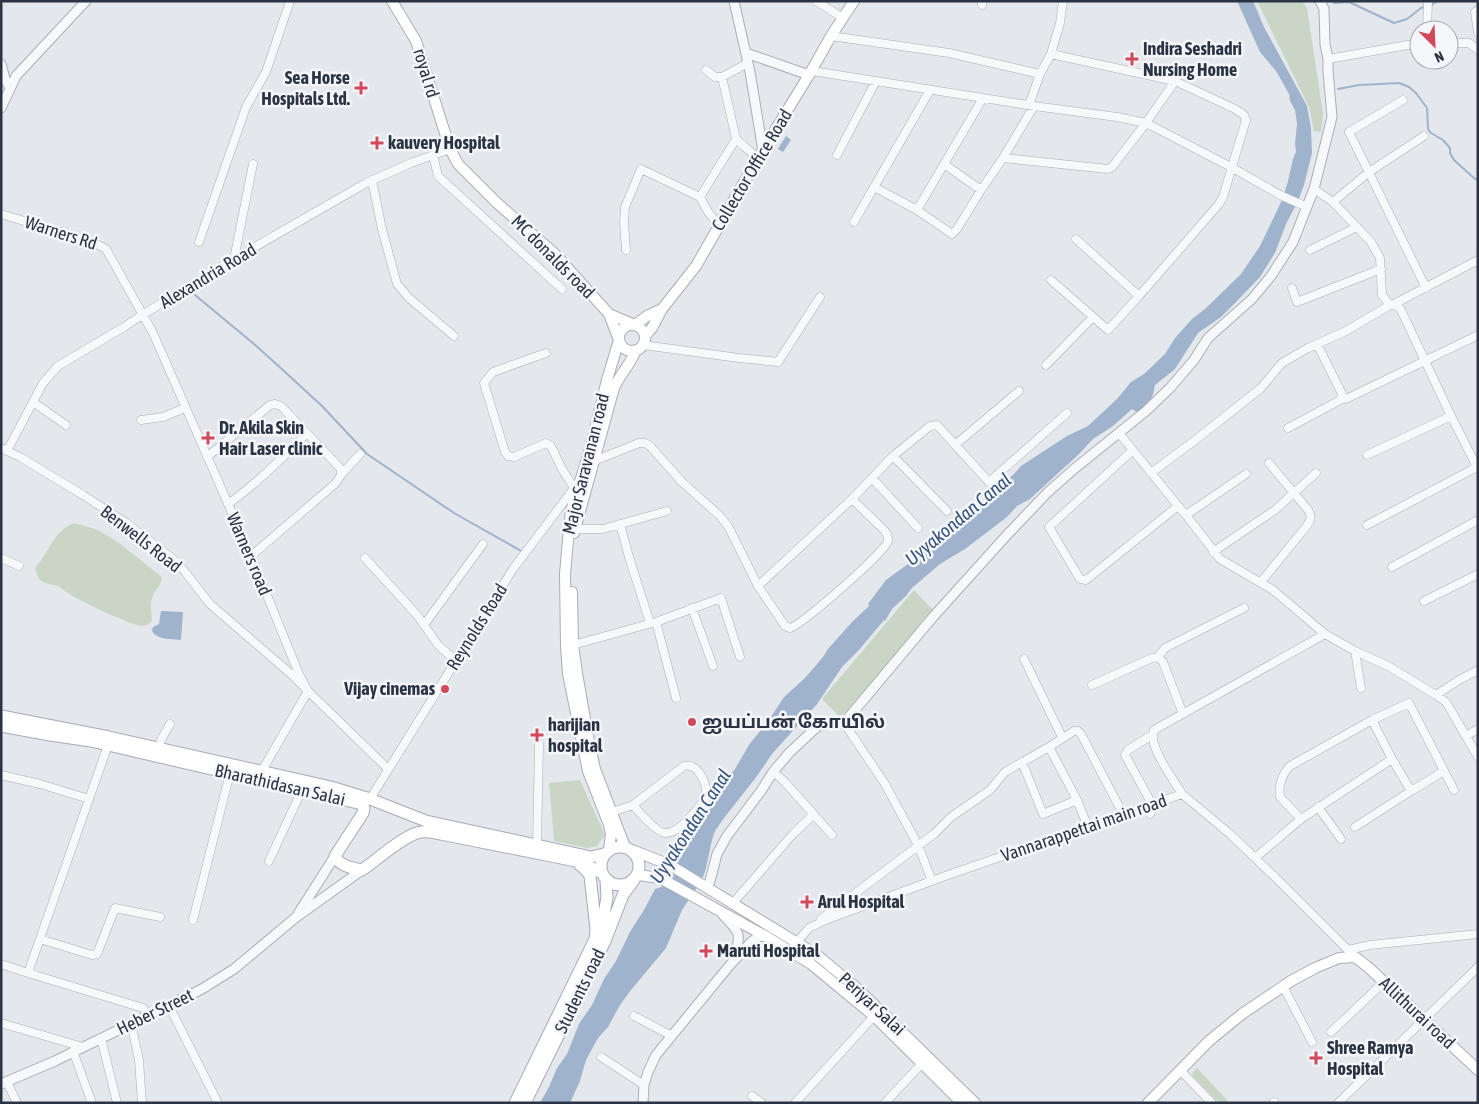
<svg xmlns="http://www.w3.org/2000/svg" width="1479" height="1104" font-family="'Asap Condensed','Noto Sans Tamil',sans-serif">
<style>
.green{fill:#c9d6c5}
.water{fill:#9fb4cc}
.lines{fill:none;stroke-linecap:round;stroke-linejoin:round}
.stream{stroke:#9fb4cc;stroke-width:2}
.minor-casing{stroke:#a9aeb7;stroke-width:9}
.tertiary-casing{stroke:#a9aeb7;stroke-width:11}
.secondary-casing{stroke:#a9aeb7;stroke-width:12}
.primary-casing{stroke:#a3abb8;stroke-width:13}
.minor{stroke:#f7f8fa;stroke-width:8}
.tertiary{stroke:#f7f8fa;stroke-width:9}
.secondary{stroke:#fff;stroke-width:10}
.primary{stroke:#fff;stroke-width:11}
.poi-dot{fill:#d1495b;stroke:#f4f6f9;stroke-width:2}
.labels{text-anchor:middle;stroke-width:5;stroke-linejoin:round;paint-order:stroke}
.poi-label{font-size:18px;font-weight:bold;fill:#2b3445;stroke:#f4f6f9;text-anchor:start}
.street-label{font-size:18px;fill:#2b3445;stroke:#f4f6f9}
.water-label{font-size:19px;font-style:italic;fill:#34527a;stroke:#f4f6f9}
</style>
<rect width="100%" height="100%" fill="#e4e7ec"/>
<path class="green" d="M1257,1H1302L1307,8L1323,114L1321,132L1314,131L1309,107Z
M75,523L98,530L119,543L162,577C160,589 157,586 153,596C149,604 152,613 152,621L147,625L140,626L128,622L104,612L74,597L58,586L45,583L40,580L37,575L35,568C49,553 54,529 75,523Z
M914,590L934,611L844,714L839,716L822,699Z
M580,780L605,835L597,846L587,848L554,841L549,783Z
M1197,1068L1227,1100V1103H1219L1193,1076L1192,1073Z"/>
<path class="water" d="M1237,1H1253L1264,27L1307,106L1311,128L1312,153L1304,185L1298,201L1286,224L1275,253L1260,277L1236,302L1221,317L1198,333L1175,369L1155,385C1154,388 1154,391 1153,394C1152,400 1143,408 1138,413L1132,409L1113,426L1093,439L1079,454L1030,499L1017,506L1007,517L965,549L940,564L912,588L906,596L892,609L885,621L884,620L859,650L842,667L817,704L772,754L757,776L724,818L715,831L712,840L705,872L700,883L682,910L666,948L631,990L620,1005L608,1027L598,1038L586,1060L580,1081L570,1103H540L549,1087L557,1068L567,1054L579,1024L592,1005L604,979L616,961L630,932L644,910L655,889C669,886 678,876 673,861L677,856L673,848L674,845L715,800L720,786L735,769L749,745L771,717L784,697L805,678L823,657L828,649L852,622L869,606L868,604L886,580L927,550L947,530L957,523L969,517L979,506L1014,474L1021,466L1067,436L1088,426L1117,399L1131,382L1144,374L1165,354L1175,338L1192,319L1205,309L1241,274L1260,246L1283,198L1288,181L1293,159L1296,152L1295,144L1297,124L1295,110L1290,101L1289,94L1276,71L1260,52Z
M786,136L791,140L783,152L778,149Z
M161,611L183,612L181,640C171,639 157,640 152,631L153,627L159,624Z"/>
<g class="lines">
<path class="stream" d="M1334,3L1349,2L1394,23L1407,19L1421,8L1424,7
M1431,5L1438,1
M1338,89L1359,85L1381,84L1399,83L1409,87L1416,93L1427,108L1428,129L1431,133L1443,140L1450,148V153L1454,160L1475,179L1478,180
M195,295L254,344L284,371L322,406L367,454L454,513L523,552"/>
<defs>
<path id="minor" d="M816,1L843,18
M982,5V1
M1478,10L1475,12L1478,33
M1427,30L1428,1
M831,36L949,53L1040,74
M1449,43H1469L1478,50
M1328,59L1419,43
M706,70L715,77H722L748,63
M812,71L1034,106L1117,117L1146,123L1231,167L1280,195L1307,207
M722,77L736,139L746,148L758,158
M1403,100L1349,132L1426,288
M1029,105L1040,74L1051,54L1060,23L1063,1
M1034,106L1003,158L1108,169L1112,167L1146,123L1175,81L1051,54
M433,155L438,176L562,289
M837,155L876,81
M944,164L981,190
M372,180L382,229L397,284L409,298L454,336
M874,187L917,210L952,234L957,229L981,190L1003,158
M1314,189L1333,202L1371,242L1380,258L1382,295L1390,305C1396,304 1398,306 1401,310L1451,416L1478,469
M700,197C706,208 709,216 719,224
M1333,202L1369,172L1424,136
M917,210L983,98
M1,214L91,241L106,249L153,333L251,556L299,674L308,691L388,769
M854,222L930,90
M1076,239L1139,296L1219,204L1223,197L1246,120L1244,115L1235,109L1175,81
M199,242L246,107L266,72L290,1
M626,250L624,222L625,207L641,169L700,197L736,139
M1310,250L1357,227
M234,259L253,164
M1051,280L1108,330L1139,296
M1292,288L1297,302L1381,269
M1394,304L1478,260
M1317,344L1344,398
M643,345L739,358L778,362L820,297
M546,353L493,372L484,383L505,452L508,456L514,457L546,443L551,446L562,469L574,488
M1046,365L1093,317
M33,402L66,425
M141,420L163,417L185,408
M1288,428L1344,398L1346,399L1478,335
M1119,433L1178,506L1186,515L1220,559L1273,590L1325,634L1355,651L1388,666L1436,695L1446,702L1478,757
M955,445L1019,391
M1,448L20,457L83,495L125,522L178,563L210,604L291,674L308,691L260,774
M1133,450L1049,527L1080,579L1086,580L1178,506
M7,451L43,383L58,366L124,327L142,315L234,259L366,183L411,163L450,149
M1367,455L1451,416
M893,456L947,511
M207,457L270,405L275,404L281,406L341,469V475L336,483L251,556
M592,464L594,461L639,443H645L650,446L682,482L720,516L728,526L758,586L852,499L893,456L930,426L937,425L989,482L1067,413
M1151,473L1198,438L1261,388L1282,363L1308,348L1346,331L1390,305
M341,475L360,454
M872,478L918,528
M228,504C257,483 282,459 307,433
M1186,515L1246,474
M620,524L629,557L650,623
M1367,525L1477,467
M570,529H603L667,511
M1213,552L1275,510L1316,473
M1,558L19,566
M365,558L417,615L438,645L456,661
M1392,567L1478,520
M1261,582L1305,528C1310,521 1313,518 1308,510L1269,463
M758,586L785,626L790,628C804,623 884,553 888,541C889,537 887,534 885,531L852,499
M1424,601L1478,574
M692,608L713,666
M656,622L676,698
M424,625L483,544
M573,645L656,622L721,598L740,657
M1355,651L1361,688
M1158,657L1165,648L1244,608
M1024,659L1062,737
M1092,685L1152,658L1158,657L1163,662L1183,714
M1436,695L1459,680L1478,670
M1372,720L1409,703L1454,790
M844,723L885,784L918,845L932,881
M1466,736L1478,729
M108,745L28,973L143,1008L150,1015
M1049,747L1077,800L1088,827
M159,748L161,740L170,724
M1022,762L1043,814L1077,800
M773,772L783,780L832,835
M1,775L40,784L89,799
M1182,794C1174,780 1147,745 1154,730L1325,634
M370,799L513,569L578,483
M1318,807L1341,839
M612,812L633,805C639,812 656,832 665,833C680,834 697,809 706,798C708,786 699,762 684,766L633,805
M1150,814L1152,810V804L1125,755L1128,750L1152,735
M1301,819L1280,797C1278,787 1282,774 1290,766L1372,720L1392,759
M1355,827L1411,791
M537,845L539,744
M1255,858L1301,819L1392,759L1411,791L1444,771
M269,861L302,790
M733,903L793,834L813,815
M821,919L934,834L951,817L990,790L1005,772L1049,747L1074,731H1078L1081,734L1123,814
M193,920L230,773
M40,939L92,955L97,954L115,908L160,917
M796,943L809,928L828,919L948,875L1182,794L1230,834L1276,878L1355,957
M1348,950L1370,945L1478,934
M1,964L28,973
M1283,986L1312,1042
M169,1006L218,1103
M634,1016L672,1036
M1,1023L83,1047
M131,1023L139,1060L142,1103
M1331,1032L1384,982
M101,1038L117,1103
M73,1051L92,1103
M601,1057L644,1085
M1180,1070L1212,1103
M7,1082L17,1103
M752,1096L762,1103
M795,1103L874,1016
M885,1103L925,1060
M1274,1103V1102
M1338,1103L1478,967"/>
<path id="tertiary" d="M734,1L750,72L763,151
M746,53L809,75
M1,64L5,79L10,88
M1,108L16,76L86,1
M707,887L710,881L717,854L727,836L761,791L773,772L789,753L818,726L821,725L844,723L933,617L1006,536L1047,493L1074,469L1146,411L1170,388L1194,360L1208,338L1252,299L1271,276L1293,242L1314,189L1332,117L1328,71V59L1325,44L1324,9L1320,1
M298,914L335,856
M723,915C739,931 743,935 733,957
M1,1084L55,1061L202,989L234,969L295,918L362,870
M643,1103L644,1085L648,1072L656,1055L730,965L751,942L760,936L767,937"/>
<path id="secondary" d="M392,1L416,41L450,149L458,164L497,203L555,254L609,314L619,340L607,380L590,449L571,511L569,529L565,574L566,646L568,674L588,771L609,825L611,834L609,850
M609,314L635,325L647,316L662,309
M619 338a13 13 0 1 1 26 0a13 13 0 1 1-26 0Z
M645,336L652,328L662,309L696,266L758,158L809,75L831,36L854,1
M574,533L614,388C620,374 631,364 636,350
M572,592L573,645L577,673L589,742L595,769L625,847
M632,850L670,865L817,955L858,989L975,1103
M638,875L660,878L767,937L811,964L874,1016L962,1103
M1148,1103L1209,1041L1242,1014L1291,981L1315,968L1339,958L1355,957L1368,967L1478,1070"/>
<path id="primary" d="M1,716L109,737L331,787L370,799L426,821L591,857L604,854
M1,726L50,735L91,741L362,804L364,808L363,813L335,856C339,866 352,868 362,870C375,861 407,833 421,832C428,831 435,833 441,834L576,861L584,864L602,873
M601 866a19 19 0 1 1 38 0a19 19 0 1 1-38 0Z
M598,933L604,915L607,897L606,880
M515,1103L595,939L596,929L590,876L587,871L579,864
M525,1103L592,967L605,941L623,895L634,880"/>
</defs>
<use href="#minor" class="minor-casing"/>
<use href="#tertiary" class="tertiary-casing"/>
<use href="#secondary" class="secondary-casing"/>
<use href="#primary" class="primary-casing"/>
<use href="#minor" class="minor"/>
<use href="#tertiary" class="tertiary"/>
<use href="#secondary" class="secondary"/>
<use href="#primary" class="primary"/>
</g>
<g class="poi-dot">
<path d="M1129.5 51.5h5v5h5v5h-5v5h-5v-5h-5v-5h5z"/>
<path d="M358.5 80.5h5v5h5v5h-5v5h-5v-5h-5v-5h5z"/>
<path d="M374.5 135.5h5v5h5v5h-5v5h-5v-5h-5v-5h5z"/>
<path d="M205.5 430.5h5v5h5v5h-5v5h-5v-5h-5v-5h5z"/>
<circle cx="445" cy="689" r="5"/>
<circle cx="692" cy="722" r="5"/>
<path d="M534.5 727.5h5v5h5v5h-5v5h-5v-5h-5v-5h5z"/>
<path d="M804.5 894.5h5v5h5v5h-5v5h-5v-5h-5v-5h5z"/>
<path d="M703.5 943.5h5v5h5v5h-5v5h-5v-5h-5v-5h5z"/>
<path d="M1313.5 1050.5h5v5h5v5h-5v5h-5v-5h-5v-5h5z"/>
</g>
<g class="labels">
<g class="poi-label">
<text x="1143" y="55">Indira Seshadri<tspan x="1143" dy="21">Nursing Home</tspan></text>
<text x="350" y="84" text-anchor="end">Sea Horse<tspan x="350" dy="21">Hospitals Ltd.</tspan></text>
<text x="388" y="149">kauvery Hospital</text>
<text x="219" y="434">Dr. Akila Skin<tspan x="219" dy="21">Hair Laser clinic</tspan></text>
<text x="435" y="695" text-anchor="end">Vijay cinemas</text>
<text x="702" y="728">ஐயப்பன் கோயில்</text>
<text x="548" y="731">harijian<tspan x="548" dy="21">hospital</tspan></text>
<text x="818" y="908">Arul Hospital</text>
<text x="717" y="957">Maruti Hospital</text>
<text x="1327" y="1054">Shree Ramya<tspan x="1327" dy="21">Hospital</tspan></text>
</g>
<g class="street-label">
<text transform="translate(426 73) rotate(73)" y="6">royal rd</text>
<text transform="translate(752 170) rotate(-59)" y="6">Collector Office Road</text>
<text transform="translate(61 233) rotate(18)" y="6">Warners Rd</text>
<text transform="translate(553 257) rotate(45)" y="6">MC donalds road</text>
<text transform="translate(208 276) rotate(-31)" y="6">Alexandria Road</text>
<text transform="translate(586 464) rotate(-76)" y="6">Major Saravanan road</text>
<text transform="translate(141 539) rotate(38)" y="6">Benwells Road</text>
<text transform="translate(249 554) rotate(67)" y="6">Warners road</text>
<text transform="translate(477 627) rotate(-58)" y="6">Reynolds Road</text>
<text transform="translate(280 785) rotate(13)" y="6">Bharathidasan Salai</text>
<text transform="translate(1084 828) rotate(-19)" y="6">Vannarappettai main road</text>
<text transform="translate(580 991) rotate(-64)" y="6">Students road</text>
<text transform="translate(872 1004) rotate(43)" y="6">Periyar Salai</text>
<text transform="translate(155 1012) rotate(-26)" y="6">Heber Street</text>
<text transform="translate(1417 1013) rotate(43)" y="6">Allithurai road</text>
</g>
<g class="water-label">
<text transform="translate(958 519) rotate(-40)" y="7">Uyyakondan Canal</text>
<text transform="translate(690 826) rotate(-57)" y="7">Uyyakondan Canal</text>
</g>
</g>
<rect width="1479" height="1104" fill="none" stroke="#2b3445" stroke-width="5"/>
<g transform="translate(1434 45) rotate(156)"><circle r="24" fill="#f4f6f9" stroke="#a4a8b1"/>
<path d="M0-4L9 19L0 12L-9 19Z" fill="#d1495b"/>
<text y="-8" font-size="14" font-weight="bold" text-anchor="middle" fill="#2b3445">N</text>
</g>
</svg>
